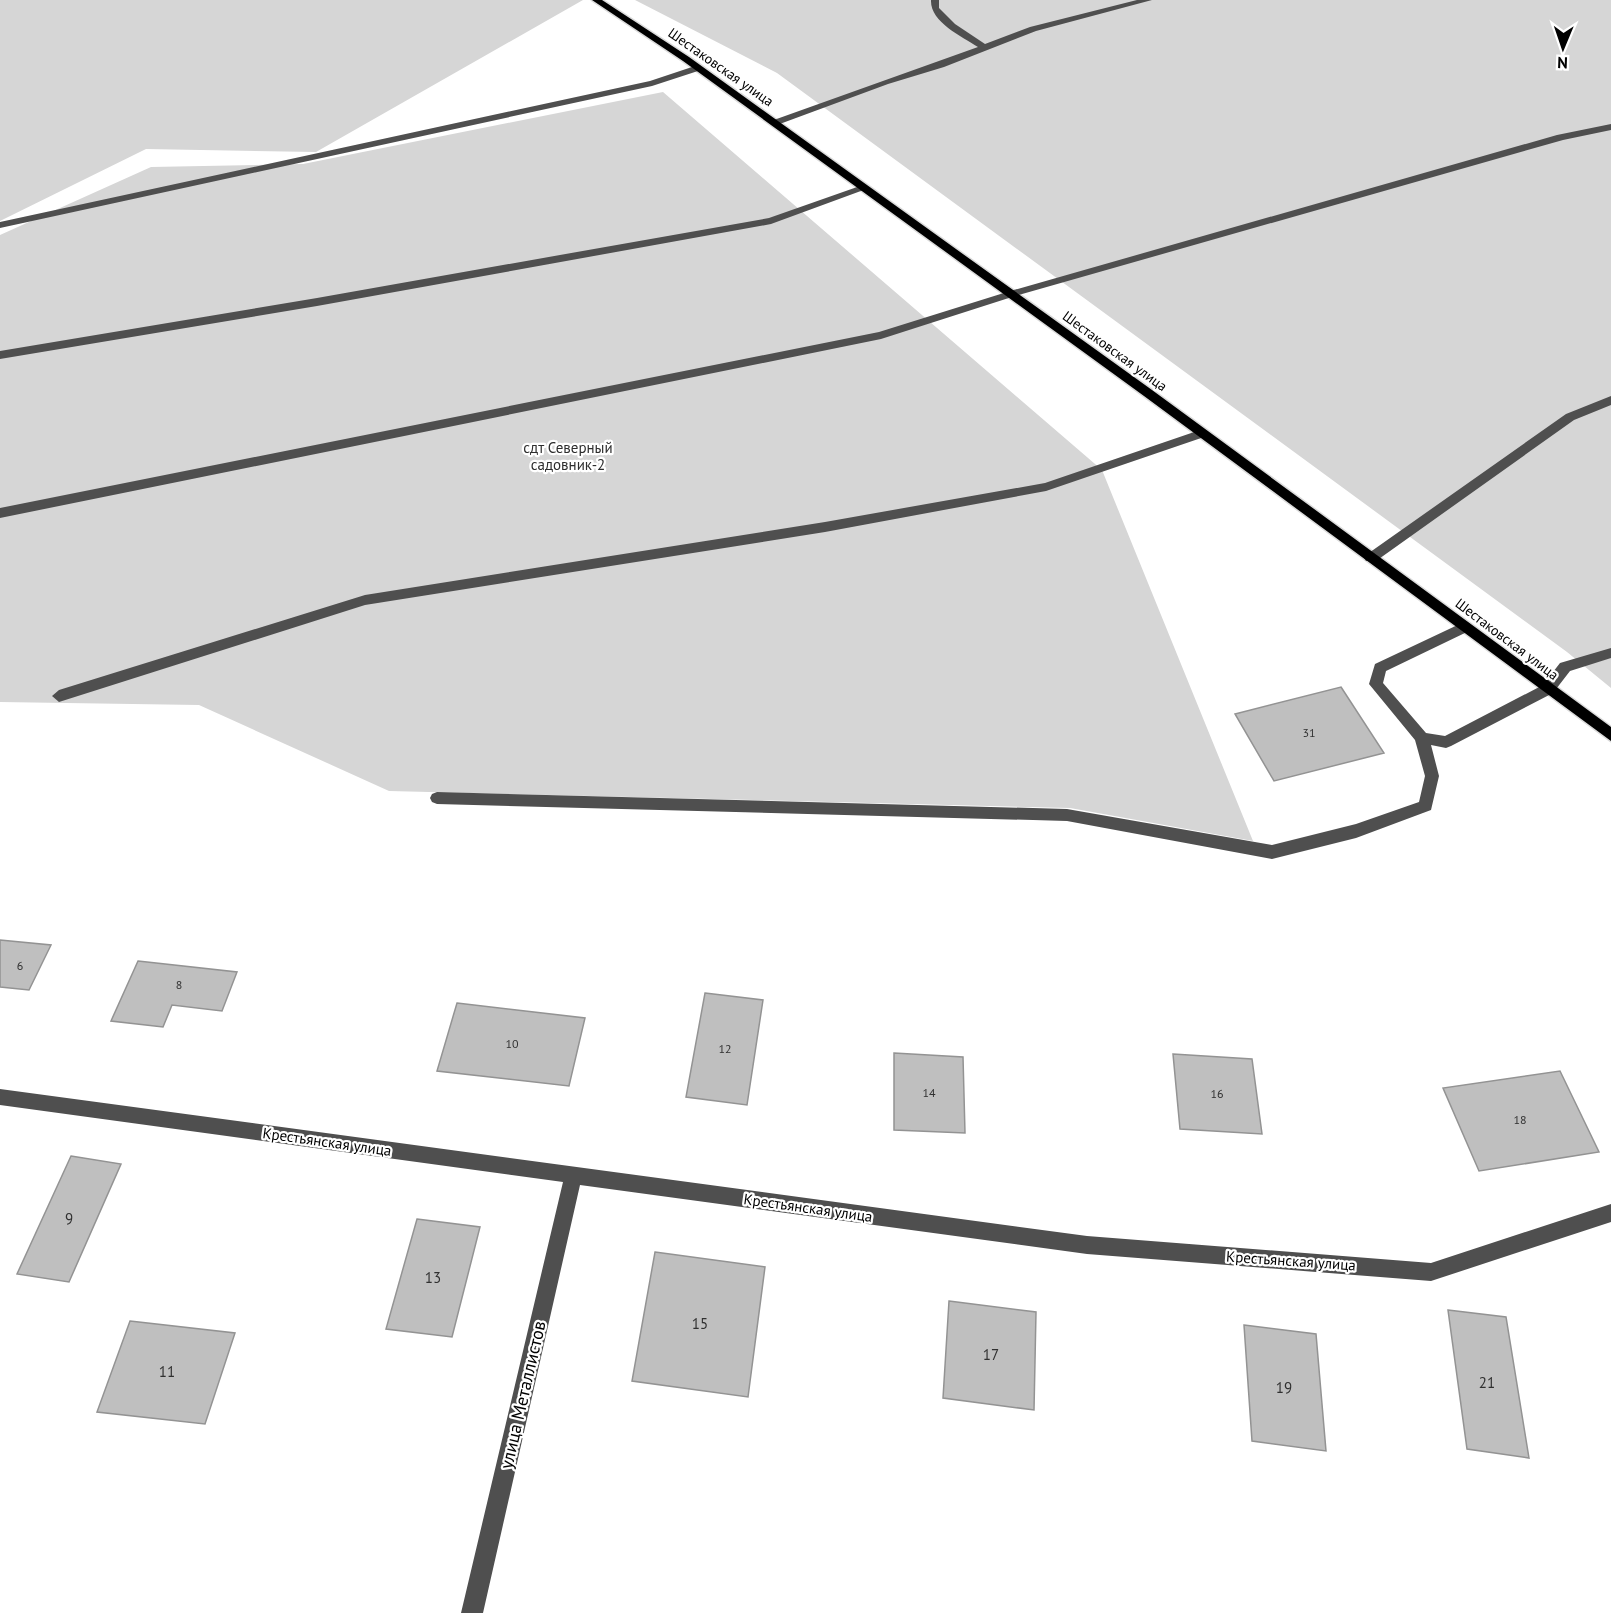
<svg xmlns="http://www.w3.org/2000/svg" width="1611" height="1613" font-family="'PT Sans',sans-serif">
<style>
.green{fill:#d6d6d6}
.building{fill:#bfbfbf;stroke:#939393;stroke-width:1.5}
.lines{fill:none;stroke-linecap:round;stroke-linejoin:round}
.major-casing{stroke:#dbdbdb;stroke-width:3}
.minor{fill:#4f4f4f;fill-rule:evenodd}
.major{fill:#000;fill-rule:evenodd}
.labels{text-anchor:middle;stroke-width:4.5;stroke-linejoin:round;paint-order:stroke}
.number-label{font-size:12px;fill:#303030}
.far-street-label{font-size:14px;fill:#000;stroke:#fff}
.park-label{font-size:15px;fill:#2d2d2d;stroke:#fff}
.street-label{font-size:15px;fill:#000;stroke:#fff}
.near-number-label{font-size:15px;fill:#303030}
.near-street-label{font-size:18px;fill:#000;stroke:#fff}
</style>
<rect width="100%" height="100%" fill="#fff"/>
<path class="green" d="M0,0H583L316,152L146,149L0,221Z
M635,0H1611V688L1567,652L777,73Z
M663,92L1102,470L1253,841L1070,808L389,791L199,705L0,702V235L151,167L303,164Z"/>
<path class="building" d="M1341,687L1384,753L1274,781L1235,714Z
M0,940L51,945L29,990L0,987Z
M138,961L237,972L222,1011L172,1005L163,1027L111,1021Z
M705,993L763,1000L747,1105L686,1097Z
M457,1003L585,1018L569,1086L437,1071Z
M894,1053L963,1057L965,1133L894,1130Z
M1173,1054L1252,1059L1262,1134L1180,1129Z
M1560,1071L1599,1152L1479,1171L1443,1088Z
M71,1156L121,1164L69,1282L17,1274Z
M417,1219L480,1227L452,1337L386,1329Z
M655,1252L765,1267L748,1397L632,1381Z
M949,1301L1036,1312L1034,1410L943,1398Z
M1448,1310L1506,1317L1529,1458L1467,1449Z
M130,1321L235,1333L205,1424L97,1412Z
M1244,1325L1316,1334L1326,1451L1252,1441Z"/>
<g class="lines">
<defs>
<path id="major" d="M592,0H602L689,57L1152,390L1611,727V741L1144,396L683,61Z"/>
</defs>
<use href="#major" class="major-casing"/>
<path class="minor" d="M931,0H939V8L955,24L985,44L1030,27L1137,0H1152L1036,31L944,67L888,84L777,125H771V121L978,47C961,36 930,22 931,0Z
M698,65L701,66V70L652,86L0,228V222L650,81Z
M1611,124V130L1563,140L1015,296L881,339L0,518V508L879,332L1007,292L1557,135Z
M860,186L869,188L771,224L317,306L0,359V351L317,298L769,218Z
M1611,396V405L1574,420L1376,561H1366L1364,558L1366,555L1566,414Z
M1203,429L1209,433L1207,436L1046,491L825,532L365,605L59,702L52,696L59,690L365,595L825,522L1045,483Z
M1464,622L1469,623L1471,627L1469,631L1386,671L1383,683L1426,733L1445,736L1543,685L1560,663L1611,648V658L1570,671L1553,693L1451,746L1446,748L1431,745L1439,776L1431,810L1356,838L1272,859L1067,821L437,804L432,802L430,798L432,794L437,792L1067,809L1272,845L1356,824L1419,802L1425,776L1415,740L1369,684L1375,664Z
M0,1089L1087,1236L1431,1263L1611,1204V1222L1431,1281L1087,1254L580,1185L483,1613H461L563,1182L0,1105Z"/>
<use href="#major" class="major"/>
</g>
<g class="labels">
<g class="number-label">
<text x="1309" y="737">31</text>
<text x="20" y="970">6</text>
<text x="179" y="989">8</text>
<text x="512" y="1048">10</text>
<text x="725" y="1053">12</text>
<text x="929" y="1097">14</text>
<text x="1217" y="1098">16</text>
<text x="1520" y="1124">18</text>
</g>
<g class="far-street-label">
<text transform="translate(721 67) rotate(35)" y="5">Шестаковская улица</text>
<text transform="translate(1115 351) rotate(36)" y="5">Шестаковская улица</text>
<text transform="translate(1507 639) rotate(37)" y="5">Шестаковская улица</text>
</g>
<g class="park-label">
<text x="568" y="453">сдт Северный<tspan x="568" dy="17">садовник-2</tspan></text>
</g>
<g class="street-label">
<text transform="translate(327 1142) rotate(8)" y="5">Крестьянская улица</text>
<text transform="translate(808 1208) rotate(8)" y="5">Крестьянская улица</text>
<text transform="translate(1291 1261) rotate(4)" y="5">Крестьянская улица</text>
</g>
<g class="near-number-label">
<text x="69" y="1224">9</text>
<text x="433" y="1283">13</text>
<text x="700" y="1329">15</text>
<text x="991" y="1360">17</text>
<text x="167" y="1377">11</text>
<text x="1487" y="1388">21</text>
<text x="1284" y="1393">19</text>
</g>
<g class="near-street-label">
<text transform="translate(523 1395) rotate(-77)" y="6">улица Металлистов</text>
</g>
</g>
<g transform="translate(1563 48) rotate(182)" stroke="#ffffff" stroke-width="4.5" paint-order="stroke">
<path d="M0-4.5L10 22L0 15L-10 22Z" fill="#000000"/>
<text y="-9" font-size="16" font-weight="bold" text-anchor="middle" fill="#000000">N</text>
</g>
</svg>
